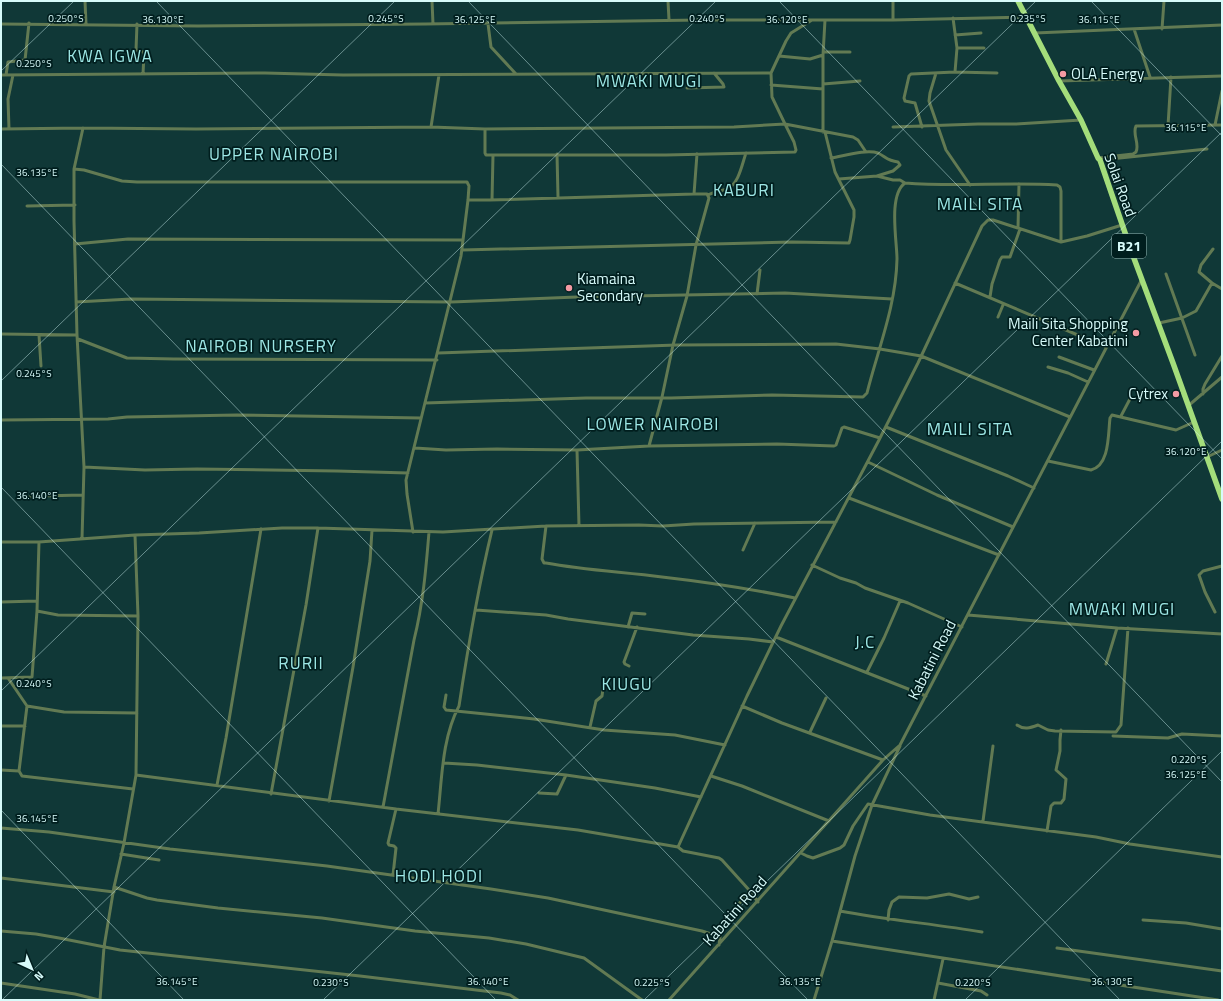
<svg xmlns="http://www.w3.org/2000/svg" width="1223" height="1001" font-family="'Titillium Web',sans-serif">
<style>
.lines{fill:none;stroke-linecap:round;stroke-linejoin:round}
.street{stroke:#627a53;stroke-width:3}
.highway{stroke:#a4dd7b;stroke-width:5.5}
.ticks{fill:none;stroke:#d7fbfa;stroke-width:1;stroke-opacity:0.45}
.poi-dot{fill:#f49aa3;stroke:#001e1e;stroke-width:1.5}
.labels{text-anchor:middle;stroke-width:3.5;stroke-linejoin:round;paint-order:stroke}
.shield{fill:#001e1e;stroke:#96b9b8;stroke-width:1}
.shield-label{font-size:14px;font-weight:bold;fill:#d7fbfa}
.poi-label{font-size:15px;fill:#d7fbfa;stroke:#001e1e;text-anchor:start}
.street-label{font-size:15px;fill:#d7fbfa;stroke:#001e1e}
.quarter-label{font-size:17px;letter-spacing:1px;fill:#9ce6e4;stroke:#001e1e}
.ticks-label{font-size:10px;text-anchor:middle;fill:#d7fbfa;stroke:#001e1e;stroke-width:3.5;stroke-linejoin:round;paint-order:stroke}
</style>
<rect width="100%" height="100%" fill="#103837"/>
<g class="lines">
<path class="street" d="M85,1L86,24
M432,1L433,24
M668,1L669,20
M953,18L957,48L955,72
M812,20L791,33L786,41L771,73L772,97L785,124L853,137L858,140L866,152
M893,20V1
M1,24L198,26L425,24L700,20H893L1026,17
M137,24L136,50L143,52L144,54L143,74
M488,24L491,47L516,74
M1134,29L1150,77
M1162,29L1164,1
M1035,33L1222,25
M955,35L981,33
M957,48H984
M824,52H850
M779,56L810,59L823,55
M936,73L930,93L929,101L946,150L970,185
M1,75L265,73L343,75L771,73
M6,75L8,62L25,60L29,23
M1059,81L1222,76
M823,84L860,81
M771,85L823,89
M687,88L724,87L723,84L714,73
M1215,125L1222,91
M1168,126L1171,77
M431,127L439,75
M893,127L978,124H1016L1081,120
M922,127L915,103L905,101L904,98L909,76L911,74L955,72L997,73
M1,129L83,128L196,129L431,127L485,129L734,127L785,124L794,142L796,150L795,152L666,155H486L485,153V129
M9,129L8,99L13,75
M823,132V55L825,20
M557,154L558,197
M831,158C844,156 866,149 878,153C886,157 887,161 898,162L900,165L893,171L877,176
M1098,158L1133,154L1136,152C1140,144 1132,134 1136,126L1222,125
M1110,159L1207,149
M74,169L84,170L122,181L137,182H467L469,186L468,200L461,256L406,480L407,494L413,532
M839,179L877,176L893,180H900L905,183
M708,195C714,192 720,191 727,189C739,184 742,164 746,153
M468,200H490L694,194
M492,200L493,155
M27,206L75,205
M1018,228L1019,184
M75,244L128,239L463,240
M1213,249L1201,265L1199,272L1212,283L1222,289
M462,250L792,242L849,243L850,240L854,217V210L835,172L825,132
M1166,274L1195,355
M955,283L1106,347
M757,294L760,270
M990,297L992,284L1000,260L1002,257H1010L1020,229
M76,302L131,299L451,302L577,297L785,293L892,299
M998,317L1003,305
M1159,323L1182,318L1196,311L1212,283
M1,334L77,335
M39,335L41,366
M78,339L127,358L174,359L437,360
M438,353L677,345L836,344L880,349L921,356L1070,417
M1059,357L1094,370
M1048,367L1068,373L1088,382
M1203,394V389L1205,384L1222,356
M425,403L586,398H671L772,395L863,397L867,393C878,349 896,306 897,259C897,241 888,195 905,183C956,187 1007,182 1057,185L1060,187L1061,191V242
M1188,406L1222,377
M1121,416L1131,397
M1,420L108,419L127,417L237,415L421,418
M886,427L1008,476L1034,488
M649,446L662,397L673,345L687,296L696,245L709,198L707,194H694L697,154
M415,448L446,450L497,449L577,450L649,446L777,444L834,446L836,445L842,428L844,427L880,438
M577,450L579,526
M1207,457L1222,450
M1048,461L1091,470C1110,465 1108,434 1110,418L1112,415L1176,430L1194,422
M868,462L937,495L1013,527
M84,467L145,470L197,469L337,471L408,473
M19,498L39,496L83,495
M849,498L999,555
M546,526L542,559L544,563H546C584,570 623,572 662,577C706,582 751,589 795,598
M135,535L199,533L282,528H318L443,532L546,526L639,525L663,526L694,524L836,522
M82,539L84,467L77,335L74,221V169L83,128
M1,542H39L135,535L138,616L136,775L124,843L114,887L104,947L100,1000
M743,550L755,523
M812,565L840,578L856,583L865,588L908,603L962,627
M1,602L37,601
M476,610L546,615L568,619L693,635L749,639L773,642
M37,611L58,615L138,616
M1215,612L1205,592L1199,575L1203,571L1222,566
M968,615L1117,628L1222,634
M628,627L632,613L645,614
M776,637L926,696
M1106,664L1117,628
M629,666L625,664L624,662L637,627
M867,672L884,638L900,601
M1,678L32,677L37,611L39,542
M8,678L27,706
M446,695L444,707L446,710L534,719L604,730L675,735L725,745
M742,706L782,723L883,760
M1017,725C1024,730 1030,728 1038,725L1048,730L1055,731L1116,732L1121,725L1128,628
M1,726H25
M590,727L596,701L602,696L604,681
M810,732L826,698
M1113,736L1168,738L1182,734L1222,736
M444,763L477,765L566,775L655,788L701,797
M1,770L19,771
M136,775L396,809L578,830L678,847L683,851L719,858L722,860L750,891L758,902
M711,776L742,786L829,821
M217,785L226,738L261,529
M133,789L22,776L19,771L27,706L64,712L137,713
M539,793L557,794L566,775
M271,794L306,605L318,528
M329,801L353,667L370,561L372,530
M383,807L414,640C423,604 426,569 429,532
M438,814C442,778 442,738 459,706C468,647 478,588 492,530
M983,821L993,746
M1,828L49,832L170,849L327,866L491,889L548,898L702,931L720,937L719,945
M1047,831L1051,806L1054,803H1061L1064,799L1066,779L1056,770L1060,751V740L1061,730
M678,847L747,696L781,626L879,440L918,363L982,226L988,220H993L1061,242L1087,236L1122,225
M801,853L807,856L813,858L840,848L844,845L853,826L868,804L930,815L1096,837L1130,844L1222,857
M121,854L159,860
M393,875L396,848L394,846L389,845L388,843L396,809
M1,878L114,892
M114,887L147,898L157,900L218,908L322,918L415,931L489,938L526,944L584,958L642,1000
M840,911C887,920 935,924 982,932
M888,920L889,910L892,902L899,897L927,898L949,894L969,899L978,897
M1143,920L1186,923L1222,929
M1,931L36,934L59,938L120,950L360,976L501,993L510,995L518,1000
M720,937L721,926L724,921L750,891
M832,941L1218,1000
M1057,948L1222,971
M1,983L75,994L99,1000
M938,983L981,991L987,995
M669,1000L883,760L900,745L1142,279
M814,1000L832,941L855,856L872,805L900,746
M934,1000L943,959"/>
<path class="highway" d="M1018,1L1059,81L1081,120L1098,158L1100,160L1132,253L1173,363L1222,499"/>
</g>
<path class="ticks" d="M156,1L1120,1000M468,1L1222,782M779,1L1222,459M1091,1L1222,136M1,71L74,1M1,164L808,1000M1,381L395,1M1,487L496,1000M1,691L716,1M1,810L184,1000M2,1000L1036,1M323,1000L1222,132M644,1000L1222,441M965,1000L1222,751"/>
<g class="poi-dot">
<circle cx="1063" cy="74" r="4"/>
<circle cx="569" cy="288" r="4"/>
<circle cx="1136" cy="333" r="4"/>
<circle cx="1176" cy="394" r="4"/>
</g>
<g class="labels">
<rect class="shield" x="1112" y="234" width="34" height="24" rx="3"/>
<g class="shield-label">
<text x="1129" y="251">B21</text>
</g>
<g class="poi-label">
<text x="1071" y="79">OLA Energy</text>
<text x="577" y="284">Kiamaina<tspan x="577" dy="17">Secondary</tspan></text>
<text x="1128" y="329" text-anchor="end">Maili Sita Shopping<tspan x="1128" dy="17">Center Kabatini</tspan></text>
<text x="1168" y="399" text-anchor="end">Cytrex</text>
</g>
<g class="street-label">
<text transform="translate(1120 185) rotate(70)" y="5">Solai Road</text>
<text transform="translate(932 660) rotate(-63)" y="5">Kabatini Road</text>
<text transform="translate(735 911) rotate(-48)" y="5">Kabatini Road</text>
</g>
<g class="quarter-label">
<text x="110" y="62">KWA IGWA</text>
<text x="649" y="87">MWAKI MUGI</text>
<text x="274" y="160">UPPER NAIROBI</text>
<text x="744" y="196">KABURI</text>
<text x="980" y="210">MAILI SITA</text>
<text x="261" y="352">NAIROBI NURSERY</text>
<text x="653" y="430">LOWER NAIROBI</text>
<text x="970" y="435">MAILI SITA</text>
<text x="1122" y="615">MWAKI MUGI</text>
<text x="865" y="648">J.C</text>
<text x="301" y="669">RURII</text>
<text x="627" y="690">KIUGU</text>
<text x="439" y="882">HODI HODI</text>
</g>
</g>
<g class="ticks-label">
<text x="66" y="22">0.250°S</text>
<text x="386" y="22">0.245°S</text>
<text x="707" y="22">0.240°S</text>
<text x="1028" y="22">0.235°S</text>
<text x="163" y="23">36.130°E</text>
<text x="475" y="23">36.125°E</text>
<text x="787" y="23">36.120°E</text>
<text x="1099" y="23">36.115°E</text>
<text x="34" y="67">0.250°S</text>
<text x="1186" y="131">36.115°E</text>
<text x="37" y="176">36.135°E</text>
<text x="34" y="377">0.245°S</text>
<text x="1186" y="455">36.120°E</text>
<text x="37" y="499">36.140°E</text>
<text x="34" y="687">0.240°S</text>
<text x="1189" y="763">0.220°S</text>
<text x="1186" y="778">36.125°E</text>
<text x="37" y="822">36.145°E</text>
<text x="177" y="985">36.145°E</text>
<text x="488" y="985">36.140°E</text>
<text x="800" y="985">36.135°E</text>
<text x="1112" y="985">36.130°E</text>
<text x="331" y="986">0.230°S</text>
<text x="652" y="986">0.225°S</text>
<text x="973" y="986">0.220°S</text>
</g>
<rect width="1223" height="1001" fill="none" stroke="#d7fbfa" stroke-width="4"/>
<g transform="translate(32 969) rotate(136)" stroke="#001e1e" stroke-width="3" paint-order="stroke">
<path d="M0-3L7 15L0 10L-7 15Z" fill="#d7fbfa"/>
<text y="-6" font-size="11" font-weight="bold" text-anchor="middle" fill="#d7fbfa">N</text>
</g>
</svg>
